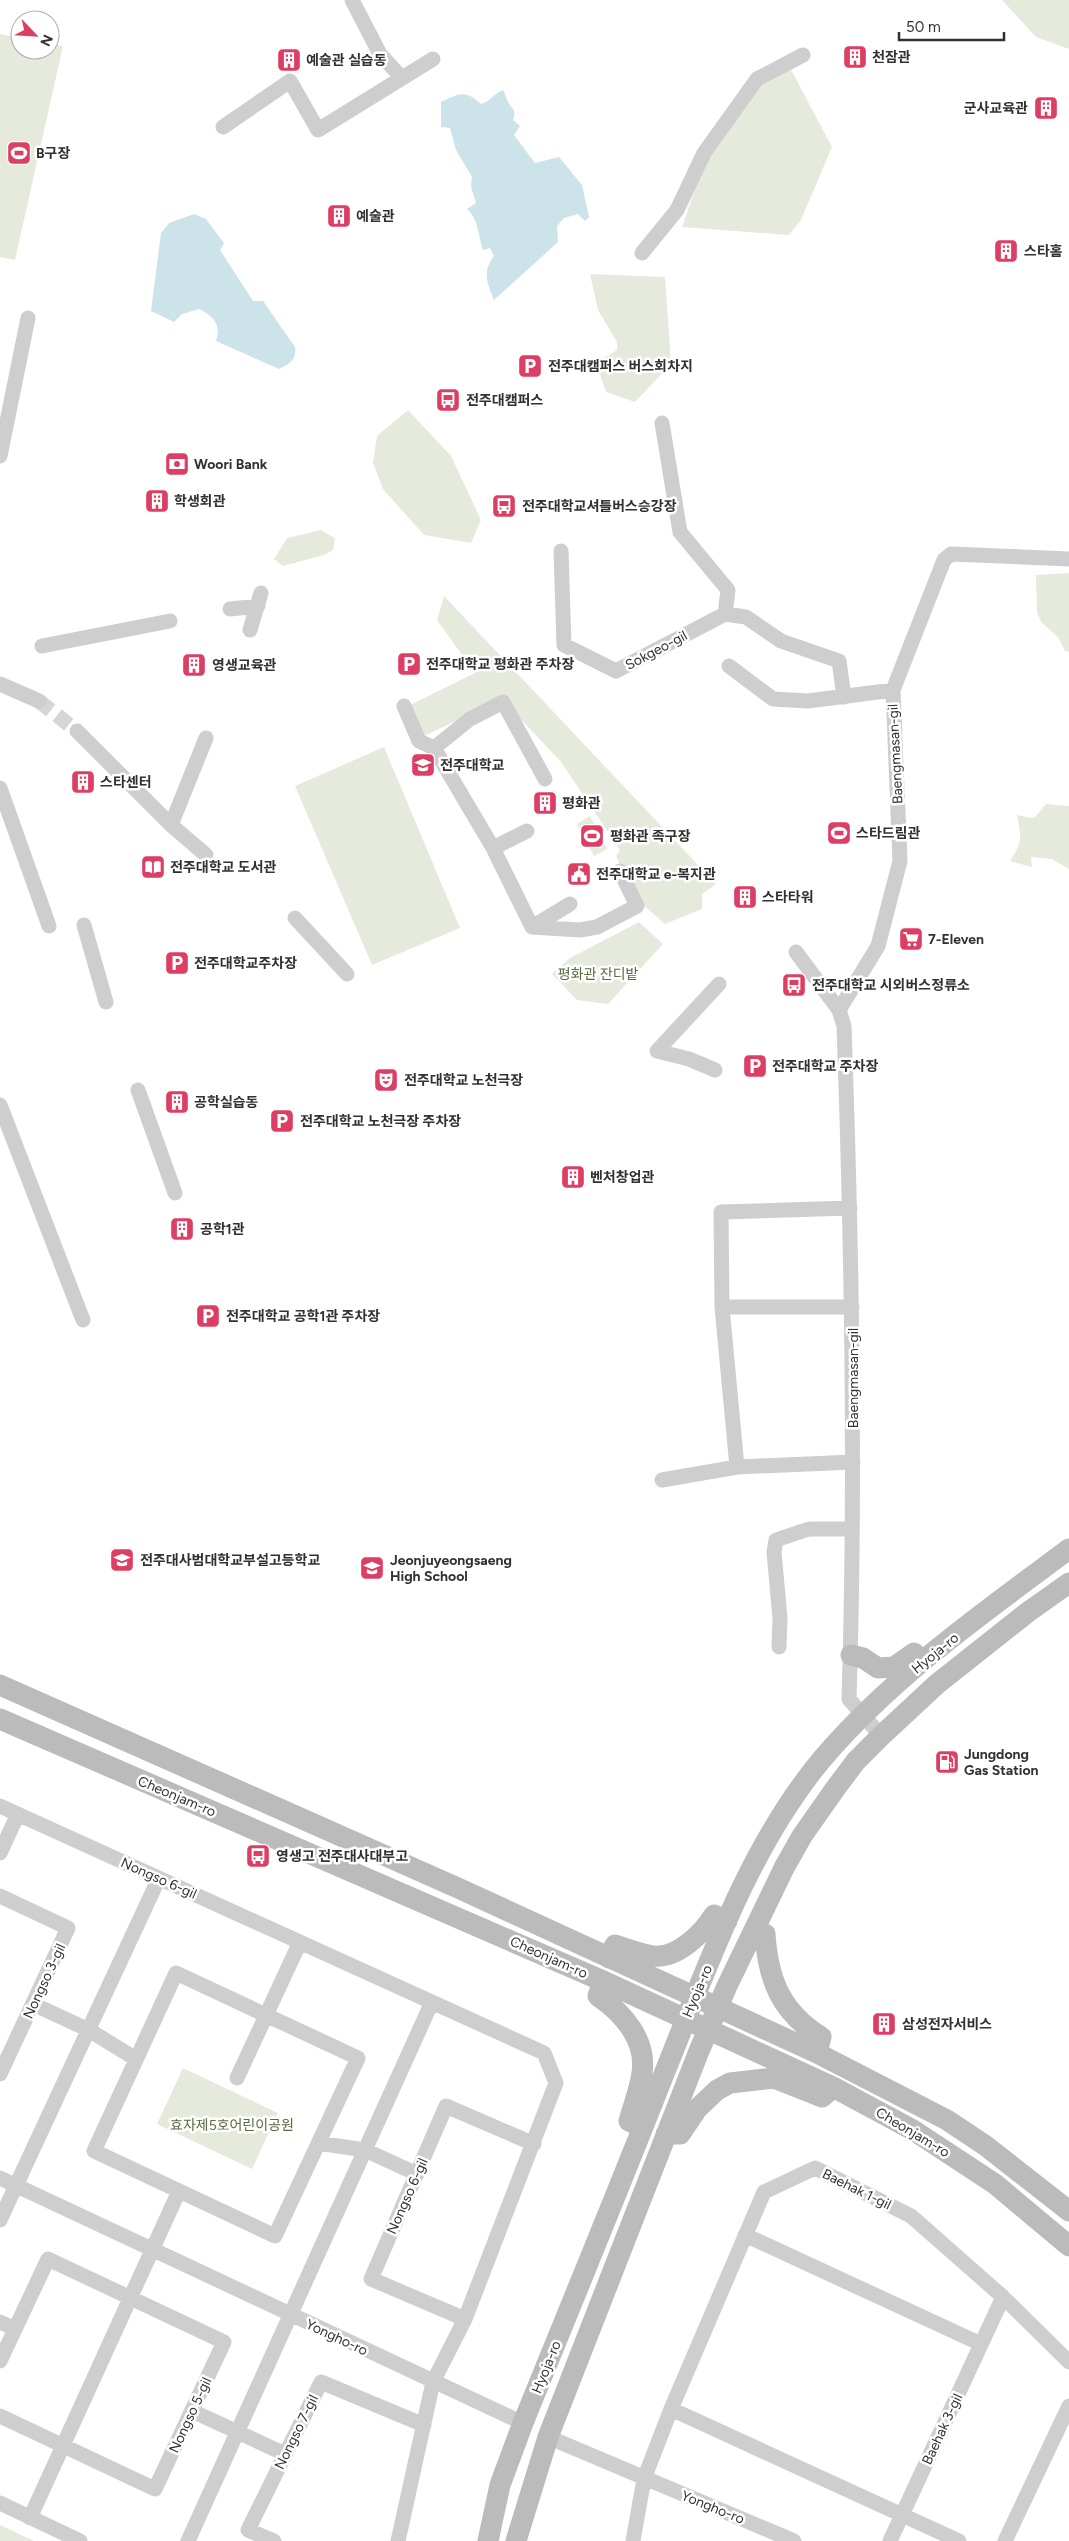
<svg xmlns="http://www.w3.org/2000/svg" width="1069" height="2541" font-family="Figtree,'Noto Sans KR',sans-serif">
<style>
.green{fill:#e6eadd}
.water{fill:#cbe3e9}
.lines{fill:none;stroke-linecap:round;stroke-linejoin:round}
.street-tunnel{stroke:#d6d6d6;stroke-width:15;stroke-dasharray:15 8;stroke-linecap:butt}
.street{stroke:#cecece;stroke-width:15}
.secondary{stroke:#bbb;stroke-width:21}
.labels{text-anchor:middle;stroke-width:5;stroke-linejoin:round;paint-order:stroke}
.poi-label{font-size:14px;font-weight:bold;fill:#313131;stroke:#fff;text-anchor:start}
.street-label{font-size:14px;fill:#313131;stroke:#fff}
.park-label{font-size:14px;fill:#5b6b40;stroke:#fff}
</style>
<rect width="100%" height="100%" fill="#fff"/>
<path class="green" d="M1002,0H1069V49L1036,37Z
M0,34L20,38V50H50V44L63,46L15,260L0,257Z
M789,66L832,147L801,220L789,235L682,227L704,163L762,81Z
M590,274L665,277L671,364L635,402L606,392L596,363L617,350V342L598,310Z
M408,410L451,456L481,520L471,543L424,535L383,489L373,463L377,436Z
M321,530L335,538L333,550L324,555L283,566L274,559L287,538Z
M1069,573V652L1065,651L1058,637L1042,623L1037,613L1036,575Z
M444,596L716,884L702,894V909L665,924L635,898L616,856L620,850L561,762L502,699L420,738L408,706L475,673L437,620Z
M384,747L460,928L372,965L295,786Z
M1046,804L1069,806V869L1052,859L1031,857L1032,867L1010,861C1023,842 1021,837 1017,815L1031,818L1035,817Z
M590,816L607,849L594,856L577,824Z
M639,922L663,944L608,1004L577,1000L552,974L570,958Z
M183,2068L278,2113L252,2169L157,2124Z
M0,2525L34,2541H0Z"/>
<path class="water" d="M503,90C505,93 506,98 508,102C512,110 517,109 513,120L520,126L514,135L535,163L559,157L582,185L589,217L585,221L578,214L564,218L557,226L558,242L494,300C487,283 482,271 494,256L490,248L483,250C478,235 479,220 467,209L476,203L471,187L472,177L456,150L450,128L441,127V102C459,94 465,89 481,104C490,102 494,93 503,90Z
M194,214L206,219L224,243L220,250L253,301H263L295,347C297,360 289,364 279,369L216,341C222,324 213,316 199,309L182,314L174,322L151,311L161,233L169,223Z"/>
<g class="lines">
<path class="street-tunnel" d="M39,701L77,731"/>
<path class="street" d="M352,0L380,54L402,78
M223,127L290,81L318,130L433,59
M642,253L677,210L704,153L757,79L803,55
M662,423L680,532L728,590L725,614
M0,456L28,318
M561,551L564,645L616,671L725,614L746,617L781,641L839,661L844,697
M230,609L258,606
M250,630L261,593
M42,646L170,621
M729,666L773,699L808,701L893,690
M0,684L39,701
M404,706L419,741L434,748L493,848L532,927
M77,731L171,825L206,855
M434,748L470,719L503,702L545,779
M0,788L49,926
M171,825L206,738
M493,848L527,831
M295,918L347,974
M84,925L106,1002
M532,927L580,930L597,927L637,906L620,871
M532,927L570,904
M796,952L839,1010L844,1026C852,1250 856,1475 849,1699L881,1736
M839,1010L878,946L900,861L893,690L944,560L951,554L1069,559
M715,1070L689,1059L657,1051L719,984
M138,1090L175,1193
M0,1105L83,1320
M722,1307H852
M737,1467L853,1462
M662,1480L737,1467L722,1307L721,1212L850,1208
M779,1647L780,1618L774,1552L776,1540L809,1529H852
M0,1806L544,2053L556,2083L465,2319L433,2382L398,2541
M0,1853L18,1814
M0,1896L68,1928L0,2074
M176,1973L358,2058L275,2236L94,2151Z
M33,2004L89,2030L136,2059
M237,2078L300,1942
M318,2143L365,2150L417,2174
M0,2178L523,2423
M0,2220L159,1878
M745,2235L981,2344
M465,2319L371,2279L446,2106L534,2144
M0,2322L15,2329
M0,2361L48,2259L224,2342L155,2489L0,2416
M671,2409L959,2541
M192,2411L285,2454
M548,2437L794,2541
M0,2503L80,2541
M30,2518L179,2191
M188,2541L432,2002
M274,2541L248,2530L321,2382L424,2425
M633,2541L644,2479L671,2409L764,2192L815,2168L911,2216L1003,2297L1069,2362
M890,2541L1003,2297
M1005,2541L1069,2406"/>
<path class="secondary" d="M851,1655L863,1658L878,1668L894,1667L914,1653L919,1658
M0,1685L458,1888L817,2053L947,2120L986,2146L1069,2211
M0,1719L603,1981L833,2087L913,2130L995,2184L1069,2246
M755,1930L765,1934C768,1980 781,2012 821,2037L817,2053
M609,1958L615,1945C627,1949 640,1954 653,1956C677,1959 703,1933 714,1915L727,1921
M603,1981L598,1996C623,2013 647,2040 642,2073C640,2089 633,2106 629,2121L643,2127
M666,2134H680L697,2109L717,2090L730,2083L774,2078L822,2097L830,2090
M488,2541L500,2485L523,2423C570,2307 618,2191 664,2074C707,1968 748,1847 823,1758C893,1676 983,1613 1069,1549
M516,2541L548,2437L699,2051L727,1986L784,1868L802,1836L835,1789L856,1761L881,1736L937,1684L1028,1612L1069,1583"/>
</g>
<defs>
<symbol id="building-square" viewBox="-11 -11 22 22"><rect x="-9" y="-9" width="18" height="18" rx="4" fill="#dc3f63" stroke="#fff"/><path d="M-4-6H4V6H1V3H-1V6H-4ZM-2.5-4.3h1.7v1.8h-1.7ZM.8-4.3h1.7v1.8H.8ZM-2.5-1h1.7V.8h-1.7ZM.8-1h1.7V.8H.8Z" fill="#fff"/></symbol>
<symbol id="stadium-square" viewBox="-11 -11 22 22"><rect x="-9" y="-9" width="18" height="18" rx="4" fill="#dc3f63" stroke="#fff"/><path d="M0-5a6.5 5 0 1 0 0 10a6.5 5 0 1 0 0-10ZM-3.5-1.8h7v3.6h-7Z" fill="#fff"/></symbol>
<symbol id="parking-square" viewBox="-11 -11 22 22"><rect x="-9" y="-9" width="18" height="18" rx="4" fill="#dc3f63" stroke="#fff"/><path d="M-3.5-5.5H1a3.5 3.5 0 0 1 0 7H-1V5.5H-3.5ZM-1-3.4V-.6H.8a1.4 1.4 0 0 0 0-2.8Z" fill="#fff"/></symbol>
<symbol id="bus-square" viewBox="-11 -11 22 22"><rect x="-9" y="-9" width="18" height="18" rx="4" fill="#dc3f63" stroke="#fff"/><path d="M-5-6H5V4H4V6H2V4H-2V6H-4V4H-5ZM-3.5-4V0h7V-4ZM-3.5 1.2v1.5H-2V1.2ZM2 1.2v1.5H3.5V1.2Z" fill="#fff"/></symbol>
<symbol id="bank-square" viewBox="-11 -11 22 22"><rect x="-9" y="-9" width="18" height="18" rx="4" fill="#dc3f63" stroke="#fff"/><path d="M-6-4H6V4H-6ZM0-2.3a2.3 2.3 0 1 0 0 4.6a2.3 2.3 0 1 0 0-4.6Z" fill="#fff"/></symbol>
<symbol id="university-square" viewBox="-11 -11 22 22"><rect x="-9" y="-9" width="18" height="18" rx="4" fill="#dc3f63" stroke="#fff"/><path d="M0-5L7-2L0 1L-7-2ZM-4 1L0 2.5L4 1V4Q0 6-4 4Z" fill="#fff"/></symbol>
<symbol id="library-square" viewBox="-11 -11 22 22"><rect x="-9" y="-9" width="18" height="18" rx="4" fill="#dc3f63" stroke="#fff"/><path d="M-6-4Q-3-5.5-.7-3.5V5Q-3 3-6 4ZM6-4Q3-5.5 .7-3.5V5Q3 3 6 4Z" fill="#fff"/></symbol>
<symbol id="civic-square" viewBox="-11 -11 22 22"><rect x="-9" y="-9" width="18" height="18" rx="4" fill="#dc3f63" stroke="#fff"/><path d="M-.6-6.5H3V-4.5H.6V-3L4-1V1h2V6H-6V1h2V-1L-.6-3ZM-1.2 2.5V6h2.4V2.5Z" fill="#fff"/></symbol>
<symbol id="supermarket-square" viewBox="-11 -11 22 22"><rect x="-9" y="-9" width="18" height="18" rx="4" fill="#dc3f63" stroke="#fff"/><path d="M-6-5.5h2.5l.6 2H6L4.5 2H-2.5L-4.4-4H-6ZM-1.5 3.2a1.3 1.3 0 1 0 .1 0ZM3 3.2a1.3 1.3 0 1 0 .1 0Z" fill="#fff"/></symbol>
<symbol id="theatre-square" viewBox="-11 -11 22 22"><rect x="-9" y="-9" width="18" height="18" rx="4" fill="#dc3f63" stroke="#fff"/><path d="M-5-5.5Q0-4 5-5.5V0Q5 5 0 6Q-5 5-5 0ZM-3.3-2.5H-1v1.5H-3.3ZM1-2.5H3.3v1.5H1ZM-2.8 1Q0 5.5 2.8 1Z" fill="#fff"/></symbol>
<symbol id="school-square" viewBox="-11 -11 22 22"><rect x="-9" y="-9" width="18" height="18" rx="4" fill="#dc3f63" stroke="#fff"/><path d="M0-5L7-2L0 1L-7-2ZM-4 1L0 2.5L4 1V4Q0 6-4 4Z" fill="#fff"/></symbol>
<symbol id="fuel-square" viewBox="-11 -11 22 22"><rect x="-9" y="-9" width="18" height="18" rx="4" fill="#dc3f63" stroke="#fff"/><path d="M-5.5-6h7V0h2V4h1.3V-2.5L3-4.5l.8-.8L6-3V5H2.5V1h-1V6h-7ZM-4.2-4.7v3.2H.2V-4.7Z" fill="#fff"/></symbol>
</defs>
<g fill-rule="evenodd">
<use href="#building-square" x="841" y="43" width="28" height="28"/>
<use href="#building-square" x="275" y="46" width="28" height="28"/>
<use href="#building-square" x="1032" y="94" width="28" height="28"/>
<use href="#stadium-square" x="5" y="139" width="28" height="28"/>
<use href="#building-square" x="325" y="202" width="28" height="28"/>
<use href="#building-square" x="992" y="237" width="28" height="28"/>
<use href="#parking-square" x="516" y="352" width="28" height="28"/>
<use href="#bus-square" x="434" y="386" width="28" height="28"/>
<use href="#bank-square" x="163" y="450" width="28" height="28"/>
<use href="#building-square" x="143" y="487" width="28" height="28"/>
<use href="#bus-square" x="490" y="492" width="28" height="28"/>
<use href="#parking-square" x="395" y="650" width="28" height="28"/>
<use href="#building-square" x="180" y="651" width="28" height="28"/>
<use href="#university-square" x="409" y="751" width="28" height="28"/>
<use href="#building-square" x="69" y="768" width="28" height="28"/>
<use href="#building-square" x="531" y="789" width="28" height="28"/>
<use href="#stadium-square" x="825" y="819" width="28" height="28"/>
<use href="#stadium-square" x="578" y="822" width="28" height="28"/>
<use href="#library-square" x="139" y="853" width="28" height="28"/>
<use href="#civic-square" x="565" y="860" width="28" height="28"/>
<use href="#building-square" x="731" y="883" width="28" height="28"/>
<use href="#supermarket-square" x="897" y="925" width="28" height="28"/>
<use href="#parking-square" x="163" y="949" width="28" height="28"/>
<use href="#bus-square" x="780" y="971" width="28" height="28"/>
<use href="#parking-square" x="741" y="1052" width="28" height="28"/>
<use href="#theatre-square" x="372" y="1066" width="28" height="28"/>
<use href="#building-square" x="163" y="1088" width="28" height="28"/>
<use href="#parking-square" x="268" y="1107" width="28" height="28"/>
<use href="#building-square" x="559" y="1163" width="28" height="28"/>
<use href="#building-square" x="168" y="1215" width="28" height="28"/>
<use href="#parking-square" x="194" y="1302" width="28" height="28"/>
<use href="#school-square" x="108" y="1546" width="28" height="28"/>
<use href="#school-square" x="358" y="1554" width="28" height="28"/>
<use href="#fuel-square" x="933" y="1748" width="28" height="28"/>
<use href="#bus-square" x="244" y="1842" width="28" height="28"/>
<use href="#building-square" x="870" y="2010" width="28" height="28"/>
</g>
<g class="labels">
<g class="poi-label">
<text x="872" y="62">천잠관</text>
<text x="306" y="65">예술관 실습동</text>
<text x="1028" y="113" text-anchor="end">군사교육관</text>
<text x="36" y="158">B구장</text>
<text x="356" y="221">예술관</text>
<text x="1024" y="256">스타홈</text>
<text x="548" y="371">전주대캠퍼스 버스회차지</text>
<text x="466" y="405">전주대캠퍼스</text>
<text x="194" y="469">Woori Bank</text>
<text x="174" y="506">학생회관</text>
<text x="522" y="511">전주대학교셔틀버스승강장</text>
<text x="426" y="669">전주대학교 평화관 주차장</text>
<text x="212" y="670">영생교육관</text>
<text x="440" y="770">전주대학교</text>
<text x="100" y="787">스타센터</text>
<text x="562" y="808">평화관</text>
<text x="856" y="838">스타드림관</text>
<text x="610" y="841">평화관 족구장</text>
<text x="170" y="872">전주대학교 도서관</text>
<text x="596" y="879">전주대학교 e-복지관</text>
<text x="762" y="902">스타타워</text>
<text x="928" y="944">7-Eleven</text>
<text x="194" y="968">전주대학교주차장</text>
<text x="812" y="990">전주대학교 시외버스정류소</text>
<text x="772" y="1071">전주대학교 주차장</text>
<text x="404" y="1085">전주대학교 노천극장</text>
<text x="194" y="1107">공학실습동</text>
<text x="300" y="1126">전주대학교 노천극장 주차장</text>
<text x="590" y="1182">벤처창업관</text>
<text x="200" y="1234">공학1관</text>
<text x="226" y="1321">전주대학교 공학1관 주차장</text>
<text x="140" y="1565">전주대사범대학교부설고등학교</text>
<text x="390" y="1565">Jeonjuyeongsaeng<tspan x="390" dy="16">High School</tspan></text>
<text x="964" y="1759">Jungdong<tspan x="964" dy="16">Gas Station</tspan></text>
<text x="276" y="1861">영생고 전주대사대부고</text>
<text x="902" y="2029">삼성전자서비스</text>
</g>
<g class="street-label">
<text transform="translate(656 650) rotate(-28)" y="5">Sokgeo-gil</text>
<text transform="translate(895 754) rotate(-93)" y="5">Baengmasan-gil</text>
<text transform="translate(853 1378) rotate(-90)" y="5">Baengmasan-gil</text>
<text transform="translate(935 1653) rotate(-39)" y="5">Hyoja-ro</text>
<text transform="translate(177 1796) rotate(23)" y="5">Cheonjam-ro</text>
<text transform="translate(159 1878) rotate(24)" y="5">Nongso 6-gil</text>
<text transform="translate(549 1957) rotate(24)" y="5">Cheonjam-ro</text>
<text transform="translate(44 1981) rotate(-65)" y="5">Nongso 3-gil</text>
<text transform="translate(697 1991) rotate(-67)" y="5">Hyoja-ro</text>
<text transform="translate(913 2132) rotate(31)" y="5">Cheonjam-ro</text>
<text transform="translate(857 2189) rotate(26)" y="5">Baehak 1-gil</text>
<text transform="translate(407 2196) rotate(-66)" y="5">Nongso 6-gil</text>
<text transform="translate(337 2337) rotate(25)" y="5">Yongho-ro</text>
<text transform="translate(546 2367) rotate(-68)" y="5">Hyoja-ro</text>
<text transform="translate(190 2415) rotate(-65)" y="5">Nongso 5-gil</text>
<text transform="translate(942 2429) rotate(-65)" y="5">Baehak 3-gil</text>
<text transform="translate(296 2432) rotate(-64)" y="5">Nongso 7-gil</text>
<text transform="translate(713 2507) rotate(22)" y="5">Yongho-ro</text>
</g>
<g class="park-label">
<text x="598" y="979">평화관 잔디밭</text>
<text x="232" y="2130">효자제5호어린이공원</text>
</g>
</g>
<g transform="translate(35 35) rotate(115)"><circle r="24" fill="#ffffff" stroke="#adadad"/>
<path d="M0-4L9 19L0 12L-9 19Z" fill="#dc3f63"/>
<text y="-8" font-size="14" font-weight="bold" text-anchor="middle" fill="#313131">N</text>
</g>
<path d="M899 32v8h105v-8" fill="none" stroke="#313131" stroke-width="2.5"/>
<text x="906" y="32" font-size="15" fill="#313131" stroke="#ffffff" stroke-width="4" paint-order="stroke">50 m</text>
</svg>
